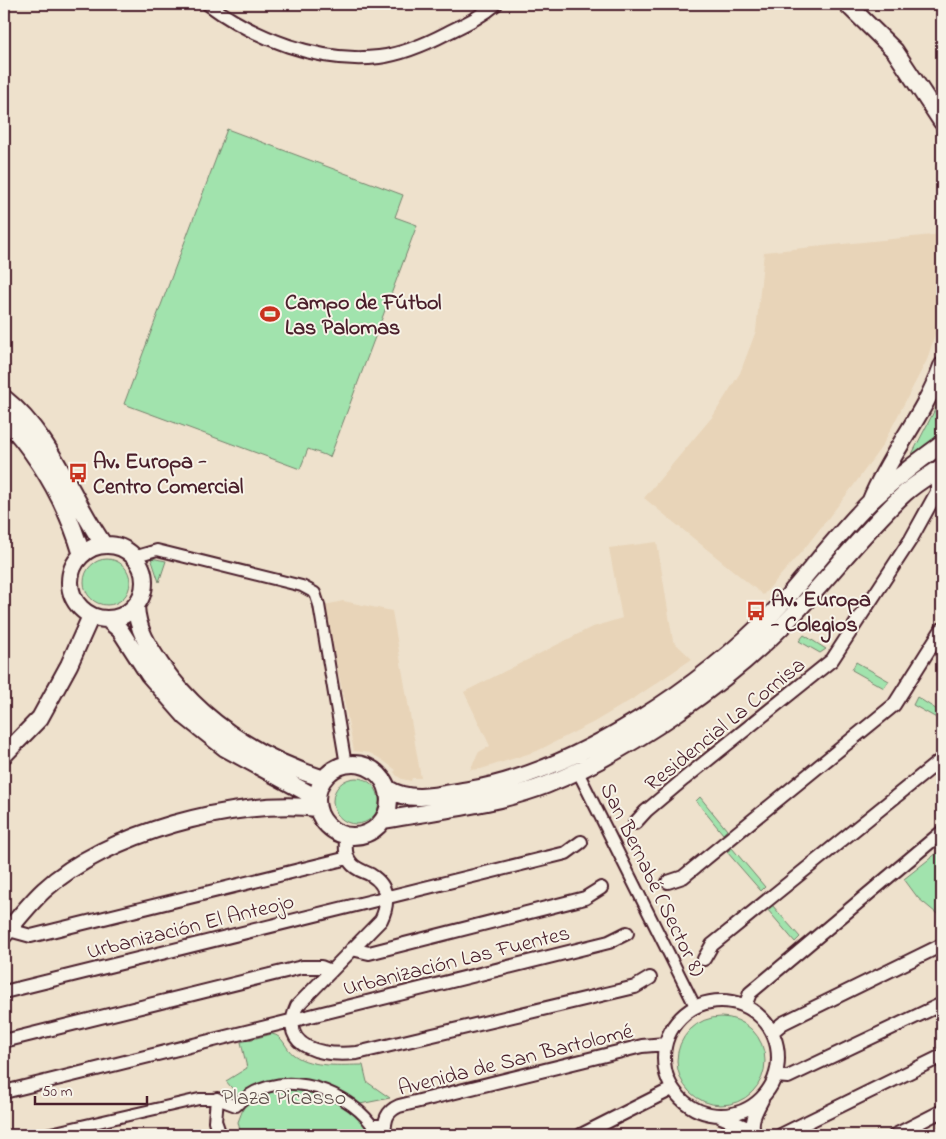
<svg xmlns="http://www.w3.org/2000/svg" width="946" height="1139" font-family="'Indie Flower',sans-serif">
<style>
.built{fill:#e8d4b8}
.green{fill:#a1e3ad;stroke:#76816c}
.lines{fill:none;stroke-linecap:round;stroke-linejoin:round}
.pedestrian-casing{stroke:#4a1f2b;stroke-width:14}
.minor-casing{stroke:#4a1f2b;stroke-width:16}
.tertiary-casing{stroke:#4a1f2b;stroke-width:20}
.pedestrian{stroke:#f7f3e8;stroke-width:10}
.minor{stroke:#f7f3e8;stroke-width:12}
.tertiary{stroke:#f7f3e8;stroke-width:16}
.labels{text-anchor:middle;stroke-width:4;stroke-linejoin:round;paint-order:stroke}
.poi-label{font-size:22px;font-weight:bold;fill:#4a1f2b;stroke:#f7f3e8;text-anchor:start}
.street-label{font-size:22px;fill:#4a1f2b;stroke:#f7f3e8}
.park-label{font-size:22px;fill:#60504c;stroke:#f7f3e8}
</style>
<rect width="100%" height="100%" fill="#eee1cc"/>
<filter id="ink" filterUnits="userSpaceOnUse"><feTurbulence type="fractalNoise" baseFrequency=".02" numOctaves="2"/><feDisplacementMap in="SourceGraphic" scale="10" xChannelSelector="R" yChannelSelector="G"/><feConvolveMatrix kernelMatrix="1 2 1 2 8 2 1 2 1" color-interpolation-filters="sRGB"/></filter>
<g filter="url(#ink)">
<path class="built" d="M942,234V312L927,360L882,446L854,485L804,549L763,595L644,498L713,416L740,373L756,331L764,252Z
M657,542L673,641L692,659L636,697L594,722L537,751L481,769L470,770L479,752L490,746L464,692L590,628L622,618L609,548Z
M343,601L392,611L421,778H412L411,781L402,779L397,776L394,772L396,770L381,759L370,753L354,751L325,605Z"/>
<path class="green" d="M227,129L403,195L395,217L417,225L330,457L308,449L300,469L124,404Z
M942,396V435L911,456Z
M151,558L166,561L159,582Z
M84 582a23 23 0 1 1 46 0a23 23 0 1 1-46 0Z
M804,635L826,649L820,653L799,641Z
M856,662L889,681L884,688L852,670Z
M917,697L942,713V721L913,705Z
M333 801a23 23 0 1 1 46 0a23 23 0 1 1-46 0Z
M700,797L727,830L723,834L696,801Z
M732,848L765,887L761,891L727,852Z
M942,849V918L918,898L904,879Z
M772,905L800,937L795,942L767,909Z
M677 1061a44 44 0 1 1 88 0a44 44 0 1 1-88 0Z
M272,1034C284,1036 285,1049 294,1055C312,1068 342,1065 363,1065L367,1082L390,1098L360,1104L354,1110L366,1122L369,1135H241L238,1122L245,1104L226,1081L247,1068L241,1042Z"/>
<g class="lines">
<defs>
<path id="pedestrian" d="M133,557L157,550L302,586L315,593L319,605L346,765
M577,770L695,1006
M42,1135L199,1099H217L236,1106C273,1066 342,1085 372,1125H384"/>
<path id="minor" d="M208,4C254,38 320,64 379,57C403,54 426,44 447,33C465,24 481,17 496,4
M635,823L646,811L684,779L832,660L911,539L937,492V484L933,473
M346,836C346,845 344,855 351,863C356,870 364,871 371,875C389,886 389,904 381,920L297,1006C277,1050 326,1056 357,1053L635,987L650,978
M668,882L683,877L894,705L942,629
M9,930L31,936L348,858
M352,949L369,953L585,898L601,888
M704,959L712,945L942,759
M4,992L566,853L581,842
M664 1058a57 57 0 1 1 114 0a57 57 0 1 1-114 0Z
M745,1006L750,993L942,832
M772,1032L783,1023L942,945
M4,1041L302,967H321L331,971
M775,1076L788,1077L942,1004
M4,1092L609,942L627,933
M217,1099L215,1121L220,1135
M721,1117L753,1130
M384,1135C385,1121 385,1112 399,1106L642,1046L665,1044
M581,1135L672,1089
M755,1135C749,1123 756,1111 762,1100
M781,1135L942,1056
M895,1135L942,1111"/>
<path id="tertiary" d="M847,4L895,51L942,122
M4,398C52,436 70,497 104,545
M4,418C40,457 67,504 82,555
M871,500C890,453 925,414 942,366
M70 582a37 37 0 1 1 74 0a37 37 0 1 1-74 0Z
M136,606C137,629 148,646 161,665C201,722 258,758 324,779
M107,619L120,630L149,675L186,717L225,748L317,798
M4,755L40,718L69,665L91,616
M317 800a36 36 0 1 1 72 0a36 36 0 1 1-72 0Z
M388,789C411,804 443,794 469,790C578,771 707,684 782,603C811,570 838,534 869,503C891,482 917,462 942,444
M384,820C437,810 494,805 546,785C629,752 731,681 793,615C831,575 865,530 905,493C916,483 930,475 942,467
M4,935C17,920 29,904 44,890C106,833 236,798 318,808"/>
</defs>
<use href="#pedestrian" class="pedestrian-casing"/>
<use href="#minor" class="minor-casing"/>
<use href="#tertiary" class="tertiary-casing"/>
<use href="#pedestrian" class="pedestrian"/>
<use href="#minor" class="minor"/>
<use href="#tertiary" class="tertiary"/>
</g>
</g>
<defs>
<symbol id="stadium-bare" viewBox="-9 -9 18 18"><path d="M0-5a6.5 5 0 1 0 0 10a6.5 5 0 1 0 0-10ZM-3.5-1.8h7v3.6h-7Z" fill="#c8321e" stroke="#f7f3e8" stroke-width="2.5" paint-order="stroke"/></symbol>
<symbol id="bus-bare" viewBox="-9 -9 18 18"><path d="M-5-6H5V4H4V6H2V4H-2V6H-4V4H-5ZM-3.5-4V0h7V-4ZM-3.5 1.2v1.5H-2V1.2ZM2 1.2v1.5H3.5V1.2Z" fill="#c8321e" stroke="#f7f3e8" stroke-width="2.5" paint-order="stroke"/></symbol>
</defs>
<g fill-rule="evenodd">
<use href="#stadium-bare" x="256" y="300" width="28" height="28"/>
<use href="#bus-bare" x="64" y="459" width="28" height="28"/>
<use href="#bus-bare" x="742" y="597" width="28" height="28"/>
</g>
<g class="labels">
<g class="poi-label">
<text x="285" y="309">Campo de Fútbol<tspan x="285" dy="25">Las Palomas</tspan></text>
<text x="93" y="468">Av. Europa -<tspan x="93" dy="25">Centro Comercial</tspan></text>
<text x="771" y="606">Av. Europa<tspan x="771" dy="25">- Colegios</tspan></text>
</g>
<g class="street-label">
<text transform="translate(724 723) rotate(-39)" y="8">Residencial La Cornisa</text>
<text transform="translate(654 879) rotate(64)" y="8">San Bernabé (Sector 8)</text>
<text transform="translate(190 925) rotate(-14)" y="8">Urbanización El Anteojo</text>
<text transform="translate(456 959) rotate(-14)" y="8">Urbanización Las Fuentes</text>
<text transform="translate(515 1058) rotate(-14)" y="8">Avenida de San Bartolomé</text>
</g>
<g class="park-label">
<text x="284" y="1104">Plaza Picasso</text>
</g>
</g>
<rect width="946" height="1139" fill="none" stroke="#f7f3e8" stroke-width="20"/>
<rect x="10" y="10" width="926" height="1119" fill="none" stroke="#4a1f2b" stroke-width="2" filter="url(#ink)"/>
<path d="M35 1096v8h112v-8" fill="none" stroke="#4a1f2b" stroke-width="2.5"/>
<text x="42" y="1096" font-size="15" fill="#4a1f2b" stroke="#f7f3e8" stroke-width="4" paint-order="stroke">50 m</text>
</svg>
